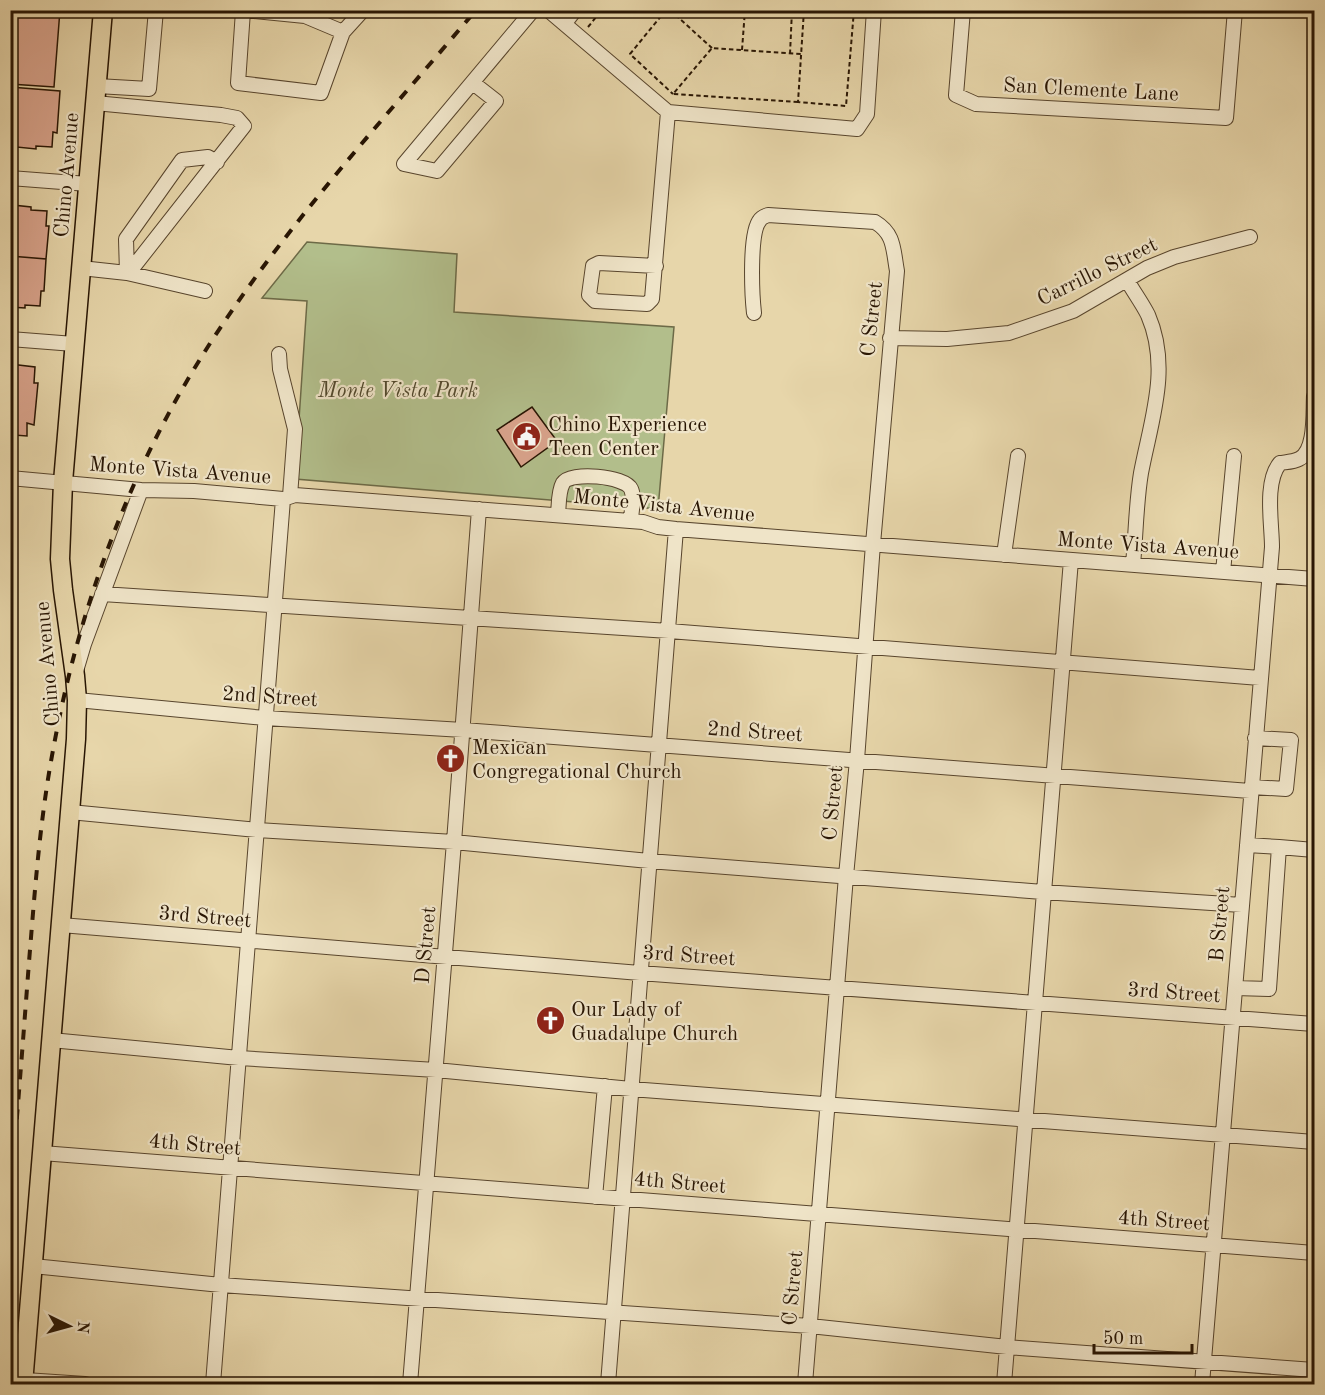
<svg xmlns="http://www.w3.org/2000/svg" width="1325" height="1395" font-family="'Old Standard TT',serif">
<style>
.green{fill:#b2be8b;stroke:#6d6a47;stroke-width:1.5}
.building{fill:#daa48d;stroke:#281503;stroke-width:1.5}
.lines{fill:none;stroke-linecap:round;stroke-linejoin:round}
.minor-casing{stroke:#58452d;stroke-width:16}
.major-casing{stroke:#281503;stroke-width:21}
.path{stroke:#281503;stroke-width:2;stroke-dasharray:4.5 3;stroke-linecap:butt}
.minor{stroke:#efe4c8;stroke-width:14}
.major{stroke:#e7d6aa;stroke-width:18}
.rail{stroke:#281503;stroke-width:4;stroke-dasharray:10 10;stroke-linecap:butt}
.labels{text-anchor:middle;stroke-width:4.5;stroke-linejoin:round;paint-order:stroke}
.street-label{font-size:21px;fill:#281503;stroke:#efe4c8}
.park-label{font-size:21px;font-style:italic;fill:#51482c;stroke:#efe4c8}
.poi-label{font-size:21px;fill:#281503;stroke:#efe4c8;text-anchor:start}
</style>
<rect width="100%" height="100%" fill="#e7d6aa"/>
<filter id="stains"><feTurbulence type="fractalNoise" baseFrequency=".00333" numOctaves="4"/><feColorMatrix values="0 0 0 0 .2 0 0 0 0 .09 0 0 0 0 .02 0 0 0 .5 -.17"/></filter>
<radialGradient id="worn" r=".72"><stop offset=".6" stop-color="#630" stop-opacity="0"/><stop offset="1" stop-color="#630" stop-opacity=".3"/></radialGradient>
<path class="green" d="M307,242L457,254L454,312L674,327L658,509L295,479L307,301L262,298Z"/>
<path class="building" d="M10,10H60L54,87L10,84Z
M10,87L60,91L57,133L53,132L52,147L36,146V149L17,147L16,154H10Z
M10,198L13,199V205L31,207V210L47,211L46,226H49L46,259L10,256Z
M10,256L46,259L44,291H41L40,306L25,305V308L10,307Z
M10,364L35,367L34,383H38L34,425L27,423V436L14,435V441H10Z
M532,407L557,441L521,467L497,430Z"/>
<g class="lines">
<defs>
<path id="minor" d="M243,10L305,16L343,32L363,10
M548,10L668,112L857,129L867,114L874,10
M963,10L956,95L976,104L1226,118L1235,10
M243,11L238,83L321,93L343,32
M565,23L575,10
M473,83L496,101L437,171L404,164L533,10
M97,86L149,89L156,10
M10,178L88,184
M656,266L599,263L593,266L589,295L595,301L647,304L652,299L668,112
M81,268L127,273L131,270L244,126L237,118L221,115L95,103
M1127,280C1133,291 1142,303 1148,315C1171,368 1151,420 1141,473C1136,503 1136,534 1133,564
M205,291L127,273L126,239L182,160L208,157L217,162
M754,313C752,295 749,232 760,220C761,218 765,216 768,215L875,222C895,234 893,250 897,271L873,544L857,760L846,876L805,1384
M890,338L947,339L1009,333L1073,311L1147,268L1174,257L1250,237
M10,339L74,344
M279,354L280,369L295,429L290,496
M10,478L141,490L194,491L283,499L295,495L643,522L658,527L676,529L1314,579
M558,515C559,506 558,492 563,483C570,471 625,476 631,489C635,497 631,512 631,521
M1004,555L1018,456
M1223,572L1234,456
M102,594L669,631L1260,678
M76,671L84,644L141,490
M77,700L265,718L463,730L1250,791
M1251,787L1286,789L1291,740L1255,738
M70,812L257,830L454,842L649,861L1043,892L1242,905
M1279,847L1314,850
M61,925L640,973L1314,1024
M1235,988L1269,989L1279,847L1247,845
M51,1040L239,1058L436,1070L631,1089L1314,1142
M42,1153L1314,1253
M595,1197L605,1086
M33,1266L221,1285L810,1326L1007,1347L1314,1370
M10,1379L85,1384
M213,1384L283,499
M410,1384L454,842L479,509
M608,1384L676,529
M1004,1384L1071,560
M1202,1384L1272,547C1272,524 1264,482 1280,463C1286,462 1293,462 1299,459C1316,451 1313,413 1314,396"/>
<path id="major" d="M23,1384L76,739L77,700L75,676L63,590L60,559L63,482L103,10"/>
</defs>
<use href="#minor" class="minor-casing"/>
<use href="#major" class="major-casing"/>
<path class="path" d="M666,10L630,54L673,94
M670,10L712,48
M804,10L798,102L846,106L854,10
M678,17L684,10
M588,27L602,10
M742,50L745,10
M790,54L792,10
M798,102L673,94L712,48L801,54"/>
<use href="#minor" class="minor"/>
<use href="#major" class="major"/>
<path class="rail" d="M10,1199C17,1120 23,1041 29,962C35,889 40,817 54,745C78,614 125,483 194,369C273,239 378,126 476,10"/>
</g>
<defs>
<symbol id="civic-disc" viewBox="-11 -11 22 22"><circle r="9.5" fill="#8f2418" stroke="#efe4c8"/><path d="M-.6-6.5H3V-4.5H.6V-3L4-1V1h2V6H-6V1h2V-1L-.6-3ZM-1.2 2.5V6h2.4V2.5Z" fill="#fff"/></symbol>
<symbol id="church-disc" viewBox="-11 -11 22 22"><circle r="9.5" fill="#8f2418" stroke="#efe4c8"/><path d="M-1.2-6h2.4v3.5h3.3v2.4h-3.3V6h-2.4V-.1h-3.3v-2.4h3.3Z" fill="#fff"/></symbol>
</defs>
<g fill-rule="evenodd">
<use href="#civic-disc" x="510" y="420" width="33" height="33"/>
<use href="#church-disc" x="434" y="742" width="33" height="33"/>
<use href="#church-disc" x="534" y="1004" width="33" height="33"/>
</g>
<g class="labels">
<g class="street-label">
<text transform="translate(1091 89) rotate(3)" y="7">San Clemente Lane</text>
<text transform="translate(66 175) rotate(-85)" y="7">Chino Avenue</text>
<text transform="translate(1097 271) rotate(-26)" y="7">Carrillo Street</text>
<text transform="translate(871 319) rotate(-84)" y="7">C Street</text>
<text transform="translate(180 470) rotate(4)" y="7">Monte Vista Avenue</text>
<text transform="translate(664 505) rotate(6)" y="7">Monte Vista Avenue</text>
<text transform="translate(1148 545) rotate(4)" y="7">Monte Vista Avenue</text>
<text transform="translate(47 664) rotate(-95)" y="7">Chino Avenue</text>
<text transform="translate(270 696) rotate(4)" y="7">2nd Street</text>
<text transform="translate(755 731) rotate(4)" y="7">2nd Street</text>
<text transform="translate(832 803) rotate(-85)" y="7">C Street</text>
<text transform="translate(205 916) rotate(5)" y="7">3rd Street</text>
<text transform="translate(1219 924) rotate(-85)" y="7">B Street</text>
<text transform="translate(425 945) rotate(-85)" y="7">D Street</text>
<text transform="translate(689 955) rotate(4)" y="7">3rd Street</text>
<text transform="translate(1174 992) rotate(4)" y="7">3rd Street</text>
<text transform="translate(195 1144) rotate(5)" y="7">4th Street</text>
<text transform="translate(680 1182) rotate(5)" y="7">4th Street</text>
<text transform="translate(1164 1220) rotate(4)" y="7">4th Street</text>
<text transform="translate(792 1288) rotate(-85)" y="7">C Street</text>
</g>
<g class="park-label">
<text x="398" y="397">Monte Vista Park</text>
</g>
<g class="poi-label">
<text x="548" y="431">Chino Experience<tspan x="548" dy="24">Teen Center</tspan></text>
<text x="472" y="754">Mexican<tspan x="472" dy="24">Congregational Church</tspan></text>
<text x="571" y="1016">Our Lady of<tspan x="571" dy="24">Guadalupe Church</tspan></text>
</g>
</g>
<rect width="1325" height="1395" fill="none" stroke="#e7d6aa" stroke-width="36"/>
<rect x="12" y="12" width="1301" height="1371" fill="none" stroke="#281503" stroke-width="3"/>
<rect x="18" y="18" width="1289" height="1359" fill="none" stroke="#281503" stroke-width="1.5"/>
<g transform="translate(69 1326) rotate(95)" stroke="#efe4c8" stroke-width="4.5" paint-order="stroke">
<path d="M0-4.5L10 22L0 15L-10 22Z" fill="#281503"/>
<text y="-9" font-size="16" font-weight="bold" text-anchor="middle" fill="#281503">N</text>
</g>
<path d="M1094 1344v9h98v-9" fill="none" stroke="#281503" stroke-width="3"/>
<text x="1103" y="1344" font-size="18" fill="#281503" stroke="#efe4c8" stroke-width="4.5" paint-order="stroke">50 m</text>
<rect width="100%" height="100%" filter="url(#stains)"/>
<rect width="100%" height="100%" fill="url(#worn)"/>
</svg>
